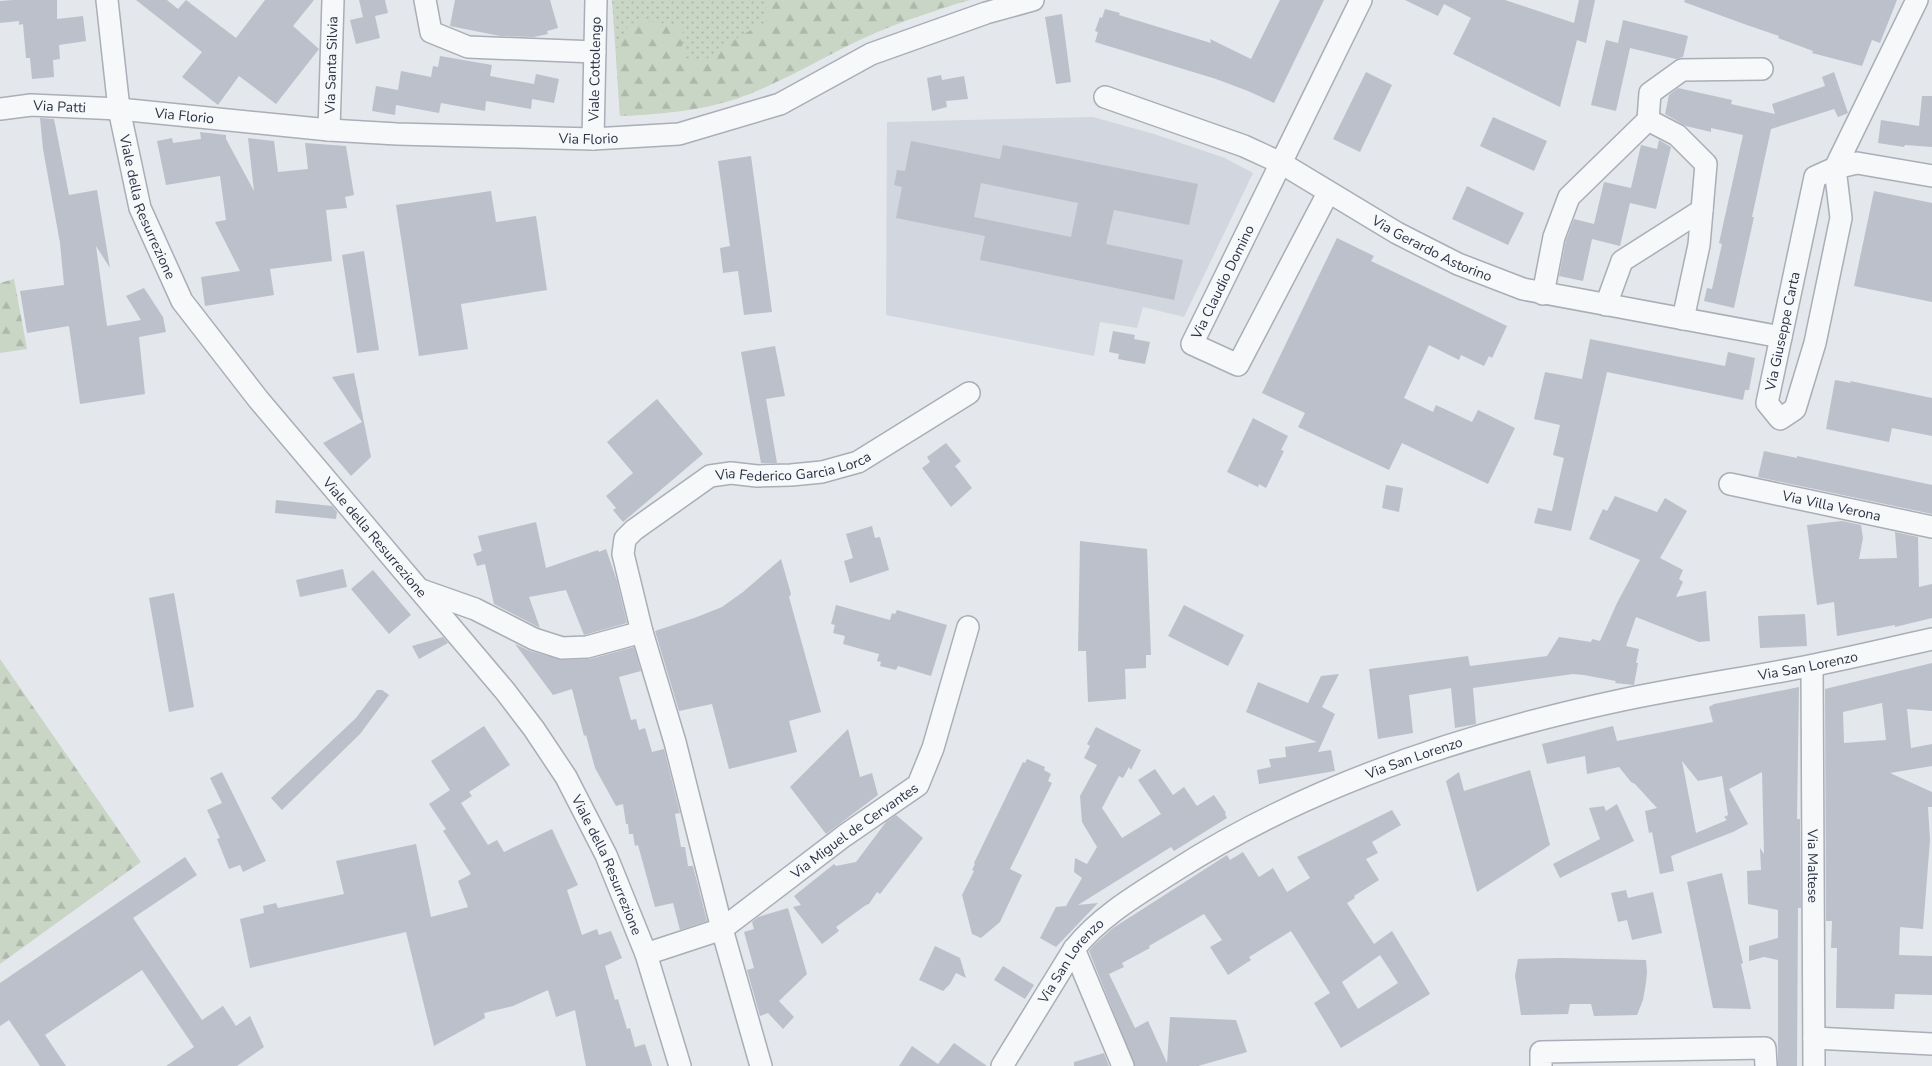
<svg xmlns="http://www.w3.org/2000/svg" width="1932" height="1066" font-family="'Nunito Sans',sans-serif">
<style>
.built{fill:#d2d6de}
.grass{fill:url(#grass-dots)}
.forest{fill:url(#forest-firs)}
.building{fill:#bbc0ca;fill-rule:evenodd}
.lines{fill:none;stroke-linecap:round;stroke-linejoin:round}
.minor-casing{stroke:#a9aeb7;stroke-width:24}
.minor{stroke:#f7f8fa;stroke-width:21}
.labels{text-anchor:middle;stroke-width:5;stroke-linejoin:round;paint-order:stroke}
.street-label{font-size:14px;fill:#2b3445;stroke:#f4f6f9}
</style>
<defs>
<pattern id="grass-dots" width="8" height="8" patternUnits="userSpaceOnUse" patternTransform="scale(1.25)"><rect width="8" height="8" fill="#c9d6c5"/><path d="M2 2h.1M6 6h.1" fill="none" stroke="#adb8ab" stroke-width="1.8" stroke-linecap="round"/></pattern>
<pattern id="forest-firs" width="22" height="20" patternUnits="userSpaceOnUse" patternTransform="scale(1.25)"><rect width="22" height="20" fill="#c9d6c5"/><path d="M5 1l3.5 6h-7zM16 11l3.5 6h-7z" fill="#adb8ab"/></pattern>
</defs>
<rect width="100%" height="100%" fill="#e4e7ec"/>
<path class="built" d="M1093,117L1154,134L1225,158L1253,173L1184,317L1143,307L1137,328L1100,322L1094,356L886,315L887,122Z"/>
<path class="grass" d="M612,0H970C935,10 900,22 866,37C823,56 782,83 736,99C699,111 659,114 620,116Z"/>
<path class="forest" d="M767,0H958V3C927,12 894,23 865,37C822,58 781,83 737,98C699,111 659,114 620,116L616,50L628,26L639,20L683,26L682,45L686,58L702,62L742,35L766,22Z
M14,279L27,349L0,353V283Z
M0,659L141,862L0,964Z"/>
<path class="building" d="M13,0H57V19L83,16L86,41L59,45L60,59L53,60L54,77L32,79L30,58H26L23,24L19,25V21L0,23V1Z
M136,0H167L178,9L186,0L236,38L265,0H314L293,26L319,49L276,104L239,76L218,105L182,77L202,52Z
M359,0H385L388,13L375,16L380,38L356,44L350,20L363,17Z
M455,0H550L558,28L547,31L548,34L534,37L500,36L450,26Z
M1280,0H1324L1274,103L1248,91L1216,79L1095,42L1098,32L1095,31L1100,17L1102,18L1105,9L1120,13L1119,15L1211,43L1210,39L1251,59Z
M1405,0H1505L1574,23L1579,0H1595L1586,43L1577,40L1560,107L1453,54L1471,18L1444,4L1438,16Z
M1685,0H1897L1880,43L1872,40L1862,66L1812,53L1813,51L1778,38L1779,36L1744,24L1684,2Z
M1062,14L1071,82L1056,84L1045,17Z
M1623,20L1688,36L1683,57L1676,59L1630,48L1616,111L1591,105L1606,40L1618,43Z
M440,56L492,65L490,76L534,84L536,74L559,79L554,103L532,99L531,109L486,101L485,111L441,103L439,113L396,105L395,115L372,111L376,86L398,90L401,71L431,77L433,66L438,67Z
M1366,72L1392,85L1360,152L1333,139Z
M1834,72L1848,113L1838,117L1834,109L1771,129L1752,217H1754L1734,308L1704,301L1707,288L1712,289L1722,244L1719,243L1743,135L1711,128V132L1686,126L1665,114L1669,95L1678,88L1732,100L1731,104L1775,114L1772,104L1825,86L1822,77Z
M941,75L942,80L964,76L968,99L946,101L947,107L932,111L927,78Z
M1922,96H1932V147L1905,145L1904,147L1878,143L1881,120L1919,126Z
M1493,117L1547,141L1534,171L1480,146Z
M40,118L54,119L69,195L97,190L110,268L96,246L107,326L141,320L126,296L144,288L163,317L166,332L139,337L145,394L80,404L69,326L27,333L20,291L64,285L60,243L43,149Z
M200,132L226,135V139L254,191L248,138L274,141L278,172L308,169L305,143L346,146L354,195L345,197L347,208L326,210L332,261L270,269L274,295L205,306L201,277L240,271L215,222L226,220L220,176L166,185L157,141L172,138L173,143L201,139Z
M1659,140L1671,147L1656,209L1630,203L1620,246L1592,239L1583,281L1559,276L1566,240L1574,219L1594,224L1604,182L1631,188L1641,145L1657,149Z
M911,141L1000,159L1003,145L1198,184L1189,225L1114,210L1106,244L1183,260L1174,300L980,260L985,236L896,218L902,187L894,185L897,170L905,171ZM981,183L1078,203L1071,237L974,217Z
M751,156L772,312L744,315L738,271L723,273L720,248L730,246L718,161Z
M1467,186L1524,213L1508,245L1452,219Z
M491,191L496,222L536,216L547,290L461,304L468,349L419,356L396,205Z
M1874,191L1932,203V302L1854,286Z
M1337,238L1374,256L1371,261L1507,326L1492,358L1489,356L1484,366L1461,355L1459,360L1429,345L1404,398L1433,412L1436,405L1472,422L1478,410L1515,428L1488,484L1402,443L1389,470L1298,427L1305,413L1262,393Z
M364,251L379,350L357,353L342,255Z
M1113,331L1135,335L1134,339L1150,342L1145,364L1118,359L1119,354L1109,352Z
M1590,339L1725,366L1728,352L1755,358L1749,390H1745L1743,400L1607,372L1571,531L1534,523L1538,508L1552,511L1564,458L1553,455L1560,425L1534,419L1545,372L1582,379Z
M775,346L785,396L766,399L777,463H761L741,352Z
M354,373L371,457L351,476L323,443L362,422L332,377Z
M1835,380L1851,383L1850,381L1932,398V436L1892,428L1889,442L1826,429Z
M657,399L703,454L623,522L613,510L616,508L606,496L633,473L607,442Z
M1253,418L1288,436L1281,450L1284,451L1266,488L1259,484L1258,487L1227,472Z
M946,443L961,461L955,466L972,488L951,507L922,468L930,462L927,457Z
M1764,451L1797,458V456L1806,458L1932,485V514L1758,477Z
M1386,485L1403,488L1399,512L1382,508Z
M1615,496L1657,512L1665,498L1687,511L1660,558L1683,570L1679,579L1683,582L1676,597L1706,591L1710,641L1699,642L1636,617L1626,646L1639,649L1636,663H1638L1634,685L1615,683L1616,681L1584,675L1573,674L1473,688L1476,724L1455,728L1451,688L1409,695L1413,733L1378,739L1369,669L1468,656L1470,666L1547,656L1559,637L1591,642L1592,639L1600,641L1617,603L1640,560L1589,539L1603,509L1607,511Z
M276,500L332,506L337,512L336,519L275,513Z
M1842,521L1861,525L1863,538L1859,559L1897,558L1895,532L1918,537L1919,587L1932,584V618L1895,627V625L1837,636L1834,602L1817,605L1807,525Z
M536,522L546,568L598,550L599,552L606,549L617,581L627,623L584,635L566,590L529,597L540,628L494,604L485,564L477,566L473,554L482,551L478,536Z
M872,526L875,538L880,537L889,570L850,583L844,561L853,558L846,534Z
M1080,541L1147,549L1151,655H1146V668L1125,669L1126,699L1088,702L1086,651H1078Z
M781,559L791,594L789,597L821,712L789,721L797,752L729,769L712,704L679,711L655,631L697,617L722,607L743,592Z
M343,569L347,587L300,597L296,580Z
M373,570L411,615L389,634L351,589Z
M174,593L194,707L169,712L149,598Z
M836,605L890,620L892,613L895,614L897,610L947,625L931,676L898,666L896,670L880,666L881,662L877,661L879,654L843,644L845,636L833,633L835,625L831,624Z
M1184,605L1244,635L1228,666L1168,636Z
M1805,614L1807,646L1760,648L1758,616Z
M443,637L448,643L419,659L412,646Z
M515,644L530,651L562,660L590,659L634,647L641,671L619,677L631,720L636,719L639,730L645,728L652,752L664,749L680,813L675,814L681,847H685L688,866H693L707,921L680,930L673,903L655,907L638,845L635,846L633,834H629L628,824H626L623,804L616,806L595,768L586,735L584,736L572,689L553,695Z
M1932,663V711L1907,709L1911,748L1932,744V766L1890,773L1932,792V807H1928L1930,840L1923,929L1900,927L1899,955L1932,956V995L1895,994L1894,1009L1836,1008L1837,948H1831L1832,921H1826L1825,689ZM1882,703L1886,740L1844,743L1843,712Z
M1339,674L1322,707L1335,714L1318,752L1331,750L1335,771L1259,784L1257,770L1271,767L1269,759L1286,757L1285,747L1317,742L1246,712L1258,682L1308,703L1321,676Z
M1799,687L1797,819H1800L1801,908H1798L1797,1066H1778V960L1764,957L1749,961V946L1778,938V910L1748,904L1747,871L1761,870L1760,848L1764,854L1762,772L1729,789L1748,824L1733,832L1671,856L1674,871L1660,874L1652,832L1649,833L1645,811L1657,808L1635,784L1631,782L1619,767L1587,774L1585,756L1547,764L1542,744L1613,726L1617,741L1713,722L1709,707L1714,704ZM1682,761L1698,781L1722,776L1728,815L1724,817L1727,820L1696,833Z
M377,690H382L389,695L360,734L282,810L271,798L356,718Z
M484,726L510,765L469,792L472,796L461,803L488,845L497,840L504,852L552,829L578,885L567,890L582,935L597,929L599,935L611,931L622,958L605,966L615,1000L618,999L627,1029L630,1028L635,1047L645,1044L652,1066H586L575,1010L556,1017L548,990L513,1006L484,1013L485,1018L434,1046L406,932L250,968L240,919L264,913L263,906L276,903L278,908L344,894L336,861L416,844L431,917L468,907L458,881L471,874L443,831L446,829L429,804L450,790L431,761Z
M1096,727L1141,750L1131,770L1129,767L1123,778L1119,776L1102,808L1122,838L1161,814L1138,780L1155,769L1173,795L1184,787L1197,806L1214,795L1226,813L1225,814L1227,818L1174,851L1171,847L1078,905L1098,903L1056,947L1040,938L1056,907L1066,906L1082,878L1074,872L1075,858L1087,864L1097,847L1082,822L1080,796L1097,765L1084,758L1090,746L1087,744Z
M848,729L860,777L872,773L878,795L826,834L790,787Z
M1027,759L1045,767L1044,770L1051,774L1048,781L1052,783L1010,869L1022,875L1000,922L981,938L972,934L962,895L974,871L972,870L975,864L974,863L1023,762L1025,763Z
M1530,770L1550,845L1477,892L1446,781L1459,772L1464,791Z
M222,772L266,861L243,872L240,865L229,869L217,839L220,838L207,810L222,803L210,778Z
M1617,804L1634,841L1560,878L1553,864L1600,839L1589,808L1604,806L1606,811Z
M1392,810L1401,825L1372,842L1378,853L1366,859L1379,880L1354,896L1355,898L1347,903L1374,944L1392,931L1430,994L1341,1048L1314,1003L1330,993L1291,931L1249,957L1251,960L1228,975L1210,947L1222,940L1204,914L1149,946L1150,948L1122,963L1124,967L1109,974L1135,1028L1148,1021L1167,1063L1170,1017L1236,1020L1247,1052L1198,1066H1135L1089,951L1094,945L1113,928L1227,855L1230,860L1243,852L1259,877L1273,868L1287,892L1310,878L1297,857ZM1380,955L1398,983L1358,1009L1342,982Z
M896,815L923,838L880,894L877,892L869,904L866,905L836,927L839,931L822,944L793,907L801,905L794,896L834,864L836,866L856,862L886,822Z
M185,857L197,875L133,918L202,1020L223,1006L236,1026L250,1016L264,1047L237,1066H166L194,1047L142,970L45,1035L66,1066H40L9,1020L0,1026V983Z
M1722,873L1743,963L1741,964L1751,1009L1713,1008L1687,882Z
M1626,890L1628,898L1653,892L1662,933L1632,940L1627,920L1618,922L1611,893Z
M788,908L807,974L779,1001L794,1017L783,1029L768,1013L760,1016L747,970L754,968L744,932L754,929L752,922L758,917Z
M935,946L960,958L966,978L956,973L950,984L943,991L919,980Z
M1560,958L1646,960L1647,972L1646,983L1643,1000L1637,1015L1594,1016L1591,1004H1570L1568,1014L1521,1015L1515,976L1518,959Z
M1003,966L1034,985L1025,999L994,980Z
M954,1043L987,1066H899L912,1046L938,1064Z
M1104,1053L1109,1066H1074V1062Z"/>
<g class="lines">
<defs>
<g id="minor">
<path id="s1" d="M107,0L119,109L140,208L182,301L258,399L505,691L534,729L566,777L606,855L646,954L680,1066"/>
<path d="M425,0L431,32L468,47L595,52"/>
<path id="s2" d="M1917,0L1835,168L1841,218L1815,343L1795,409L1780,419L1767,403L1815,177L1835,168L1857,163L1932,176"/>
<path id="s3" d="M1105,97L1244,146L1281,163L1397,233L1458,264L1523,289L1781,337"/>
<path id="s4" d="M0,109L31,105L119,109L329,130L397,134L593,139L679,134L780,104L871,54L986,13L1033,0"/>
<path id="s5" d="M329,130L333,0"/>
<path id="s6" d="M593,139L596,0"/>
<path id="s7" d="M1328,193L1238,365L1192,344L1361,0"/>
<path d="M1543,294L1554,237L1569,197L1648,120"/>
<path d="M1606,305L1622,261L1702,210"/>
<path d="M1683,319L1699,245L1706,164L1677,135L1648,120L1650,93L1682,70L1762,69"/>
<path id="s8" d="M1730,484L1932,527"/>
<path d="M421,590L475,609L534,639L562,648L587,647L642,632"/>
<path id="s9" d="M1812,666L1814,1066"/>
<path d="M1074,949L1123,1066"/>
<path id="s10" d="M646,954L722,929L844,836L918,785L933,748L968,627"/>
<path d="M1814,1038L1932,1044"/>
<path id="s11" d="M761,1066L722,929L675,742L642,632L623,554L625,539L634,530L710,476L731,473L757,476L791,475L822,472L858,462L969,393"/>
<path id="s12" d="M1002,1066L1074,949C1101,915 1140,893 1176,870C1310,784 1467,733 1622,700C1684,687 1747,678 1809,666C1850,658 1891,648 1932,639"/>
<path d="M1541,1066V1052L1765,1048L1766,1066"/>
</g>
</defs>
<use href="#minor" class="minor-casing"/>
<use href="#minor" class="minor"/>
</g>
<g class="labels">
<g class="street-label">
<text dy="5" stroke="none"><textPath href="#s5" startOffset="65">Via Santa Silvia</textPath></text>
<text dy="5" stroke="none"><textPath href="#s6" startOffset="70">Viale Cottolengo</textPath></text>
<text dy="5" stroke="none"><textPath href="#s4" startOffset="60">Via Patti</textPath></text>
<text dy="5" stroke="none"><textPath href="#s4" startOffset="185">Via Florio</textPath></text>
<text dy="5" stroke="none"><textPath href="#s4" startOffset="590">Via Florio</textPath></text>
<text dy="5" stroke="none"><textPath href="#s1" startOffset="212">Viale della Resurrezione</textPath></text>
<text dy="5" stroke="none"><textPath href="#s3" startOffset="362">Via Gerardo Astorino</textPath></text>
<text dy="5" stroke="none"><textPath href="#s7" startOffset="314">Via Claudio Domino</textPath></text>
<text dy="5" stroke="none"><textPath href="#s2" startOffset="546">Via Giuseppe Carta</textPath></text>
<text dy="5" stroke="none"><textPath href="#s11" startOffset="736">Via Federico Garcia Lorca</textPath></text>
<text dy="5" stroke="none"><textPath href="#s8" startOffset="104">Via Villa Verona</textPath></text>
<text dy="5" stroke="none"><textPath href="#s1" startOffset="618">Viale della Resurrezione</textPath></text>
<text dy="5" stroke="none"><textPath href="#s12" startOffset="936">Via San Lorenzo</textPath></text>
<text dy="5" stroke="none"><textPath href="#s12" startOffset="531">Via San Lorenzo</textPath></text>
<text dy="5" stroke="none"><textPath href="#s10" startOffset="245">Via Miguel de Cervantes</textPath></text>
<text dy="5" stroke="none"><textPath href="#s1" startOffset="1022">Viale della Resurrezione</textPath></text>
<text dy="5" stroke="none"><textPath href="#s9" startOffset="200">Via Maltese</textPath></text>
<text dy="5" stroke="none"><textPath href="#s12" startOffset="126">Via San Lorenzo</textPath></text>
</g>
</g>
</svg>
